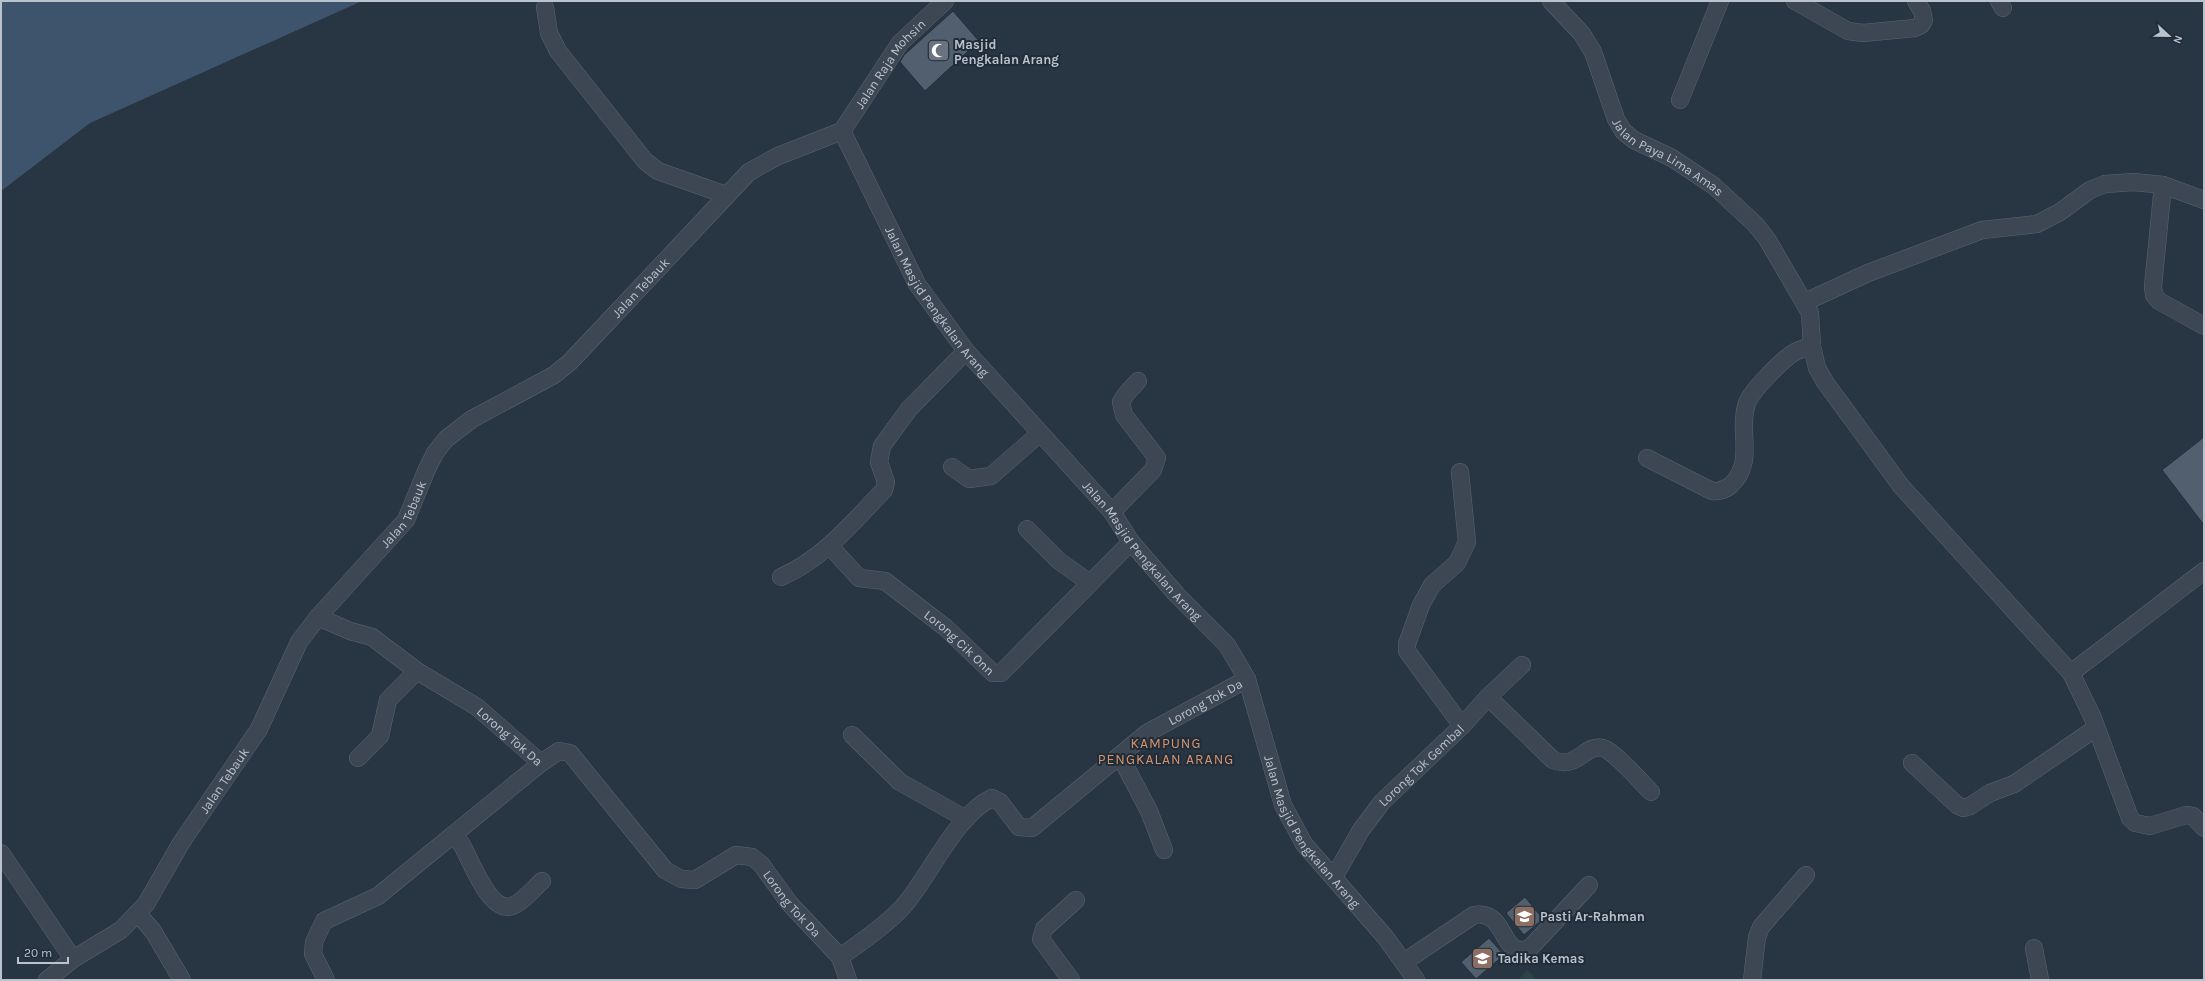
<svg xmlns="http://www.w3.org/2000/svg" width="2205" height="981" font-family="Karla,sans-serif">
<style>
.green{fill:#2a4345}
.water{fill:#3e546c}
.building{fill:#515f6f;stroke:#232e3b}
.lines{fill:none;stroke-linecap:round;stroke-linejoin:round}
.minor-casing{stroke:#5b6571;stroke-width:18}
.minor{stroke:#3d4753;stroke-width:17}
.labels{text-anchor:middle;stroke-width:4;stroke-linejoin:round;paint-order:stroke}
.poi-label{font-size:13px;font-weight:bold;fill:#bac2cd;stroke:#212c39;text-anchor:start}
.street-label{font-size:13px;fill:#bac2cd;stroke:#212c39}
.neighbourhood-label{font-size:14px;letter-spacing:1px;fill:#d5936d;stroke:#212c39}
</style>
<rect width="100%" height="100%" fill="#283644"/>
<path class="green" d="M1527,970L1537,980H1518Z"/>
<path class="water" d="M1,1H362L90,123L1,191Z"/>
<path class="building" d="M953,11L979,41L925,91L900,62L904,55Z
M2204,437V525L2162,470Z
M1525,897L1543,919L1524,935L1506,913Z
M1489,938L1504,955L1476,979L1461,962Z"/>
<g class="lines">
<defs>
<g id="minor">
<path id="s1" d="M1551,1L1582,34L1593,52L1616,119L1623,131L1634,140L1672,158L1714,186L1755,224L1767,239L1810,313L1812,346L1817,368L1825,382L1901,486L2071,673L2092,716L2130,818L2135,823L2150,826L2186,815L2193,816L2204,828"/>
<path d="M1795,1L1848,31L1863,33L1915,28L1921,25L1924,20L1922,11L1916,1"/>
<path d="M1999,1L2003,8"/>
<path d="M545,7L549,33L558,51L645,161L658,171L726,195"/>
<path d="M1680,100L1720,1"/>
<path id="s2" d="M842,131L917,284L966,351L1112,512L1131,542L1177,595L1227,645L1247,679L1283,805L1304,844L1386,938L1416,980"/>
<path id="s3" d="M842,131L900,43L945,1"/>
<path d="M2163,185L2153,286L2154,295L2159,301L2204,326"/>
<path d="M1805,302L1868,273L1982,230L2037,224L2060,212L2090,190L2105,184L2134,182L2163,185L2204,200"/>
<path d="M1647,458L1712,491C1720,492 1725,490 1731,485C1756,461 1737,431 1747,403C1752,390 1783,359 1795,352C1800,349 1807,348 1812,346"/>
<path d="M952,467L969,479L991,476L1039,434"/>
<path d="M1460,472L1467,542L1457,563L1432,585L1421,605L1407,644V651L1462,726"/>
<path d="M1112,512L1153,470L1157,458L1124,415L1121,402L1126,394L1138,381"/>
<path d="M1027,529L1059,561L1090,583"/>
<path id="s4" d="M830,546L859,578L885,581L946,628L993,673H1001L1131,542"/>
<path d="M781,577C823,559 853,522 884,490L886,482L879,462L882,446L909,409L966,351"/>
<path id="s5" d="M318,617L350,631L372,637L417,671L477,707L541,763L559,751L570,753L665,870L681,879L695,880L736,855L752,857L761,864L790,904L840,957C859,944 892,921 906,903C931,873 957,814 992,798L1000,802L1019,827L1032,828L1147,733L1247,679"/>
<path d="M2071,673L2204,571"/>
<path d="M1488,697L1553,760C1578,770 1585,743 1603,748C1615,752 1641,782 1651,792"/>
<path d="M852,735L900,782L966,819"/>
<path d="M1120,756L1149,811L1164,850"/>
<path d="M358,758L380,736L388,700L417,671"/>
<path d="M1912,763L1957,805L1963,808L1970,806L1990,793L2014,784L2096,728"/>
<path d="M454,834C457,839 462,844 464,849C472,864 491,914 512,906C523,902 533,889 542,881"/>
<path d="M1,853L73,959"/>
<path id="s6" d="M1334,877L1361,830L1382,802L1462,726L1488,697L1522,665"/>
<path d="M138,914L153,931L182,980"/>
<path d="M2034,948L2040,980"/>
<path d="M840,957L848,980"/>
<path d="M1404,962L1474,915C1508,909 1500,961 1530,948L1589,885"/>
<path id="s7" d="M47,980L73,959L121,930L146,904L181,843L259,729L299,642L318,617L406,520L427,469L435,453L446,439L472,419L554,375L570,362L749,172L778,156L842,131"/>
<path d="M326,980L313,954L314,942L324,921L378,896L541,763"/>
<path d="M1071,980L1041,939L1044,929L1076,900"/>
<path d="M1752,980L1757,937L1761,927L1806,875"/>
</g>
</defs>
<use href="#minor" class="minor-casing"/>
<use href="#minor" class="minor"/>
</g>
<defs>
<symbol id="mosque-square" viewBox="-11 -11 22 22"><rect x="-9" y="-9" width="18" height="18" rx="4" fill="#6b7280" stroke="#212c39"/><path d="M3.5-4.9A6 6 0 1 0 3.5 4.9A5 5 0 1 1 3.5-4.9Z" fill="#fff"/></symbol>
<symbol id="school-square" viewBox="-11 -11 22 22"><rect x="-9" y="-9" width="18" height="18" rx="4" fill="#8d6e63" stroke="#212c39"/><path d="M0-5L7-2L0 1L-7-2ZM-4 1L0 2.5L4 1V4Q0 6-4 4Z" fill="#fff"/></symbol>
</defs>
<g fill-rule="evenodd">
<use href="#mosque-square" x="926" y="38" width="25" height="25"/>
<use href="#school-square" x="1512" y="904" width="25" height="25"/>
<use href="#school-square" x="1470" y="946" width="25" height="25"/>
</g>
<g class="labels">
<g class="poi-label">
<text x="954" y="49">Masjid<tspan x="954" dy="15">Pengkalan Arang</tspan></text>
<text x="1540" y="921">Pasti Ar-Rahman</text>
<text x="1498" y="963">Tadika Kemas</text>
</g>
<g class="street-label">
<text dy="5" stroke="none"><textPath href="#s3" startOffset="83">Jalan Raja Mohsin</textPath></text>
<text dy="5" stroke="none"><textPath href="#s1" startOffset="203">Jalan Paya Lima Amas</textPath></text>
<text dy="5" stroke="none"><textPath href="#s7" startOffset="932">Jalan Tebauk</textPath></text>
<text dy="5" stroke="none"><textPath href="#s2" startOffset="196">Jalan Masjid Pengkalan Arang</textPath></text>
<text dy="5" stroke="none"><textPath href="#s7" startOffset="596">Jalan Tebauk</textPath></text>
<text dy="5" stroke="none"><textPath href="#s2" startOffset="520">Jalan Masjid Pengkalan Arang</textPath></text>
<text dy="5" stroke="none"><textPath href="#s4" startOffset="166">Lorong Cik Onn</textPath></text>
<text dy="5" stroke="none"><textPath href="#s5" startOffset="1174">Lorong Tok Da</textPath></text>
<text dy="5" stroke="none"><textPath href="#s5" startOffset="228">Lorong Tok Da</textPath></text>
<text dy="5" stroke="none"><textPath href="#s6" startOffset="143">Lorong Tok Gembal</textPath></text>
<text dy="5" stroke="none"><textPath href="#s7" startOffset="272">Jalan Tebauk</textPath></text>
<text dy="5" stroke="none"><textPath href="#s2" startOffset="855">Jalan Masjid Pengkalan Arang</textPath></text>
<text dy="5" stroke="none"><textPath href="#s5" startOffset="611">Lorong Tok Da</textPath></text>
</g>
<g class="neighbourhood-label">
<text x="1166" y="748">KAMPUNG<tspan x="1166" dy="16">PENGKALAN ARANG</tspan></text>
</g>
</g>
<rect width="2205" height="981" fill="none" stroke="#bac2cd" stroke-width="4"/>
<g transform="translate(2169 36) rotate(112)" stroke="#212c39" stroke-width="3" paint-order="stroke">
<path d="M0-3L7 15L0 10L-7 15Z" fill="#bac2cd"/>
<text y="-6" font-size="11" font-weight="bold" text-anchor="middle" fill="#bac2cd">N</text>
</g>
<path d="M18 957v6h50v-6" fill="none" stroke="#bac2cd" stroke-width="2"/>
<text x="24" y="957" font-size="12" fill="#bac2cd" stroke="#212c39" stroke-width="3" paint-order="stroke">20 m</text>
</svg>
